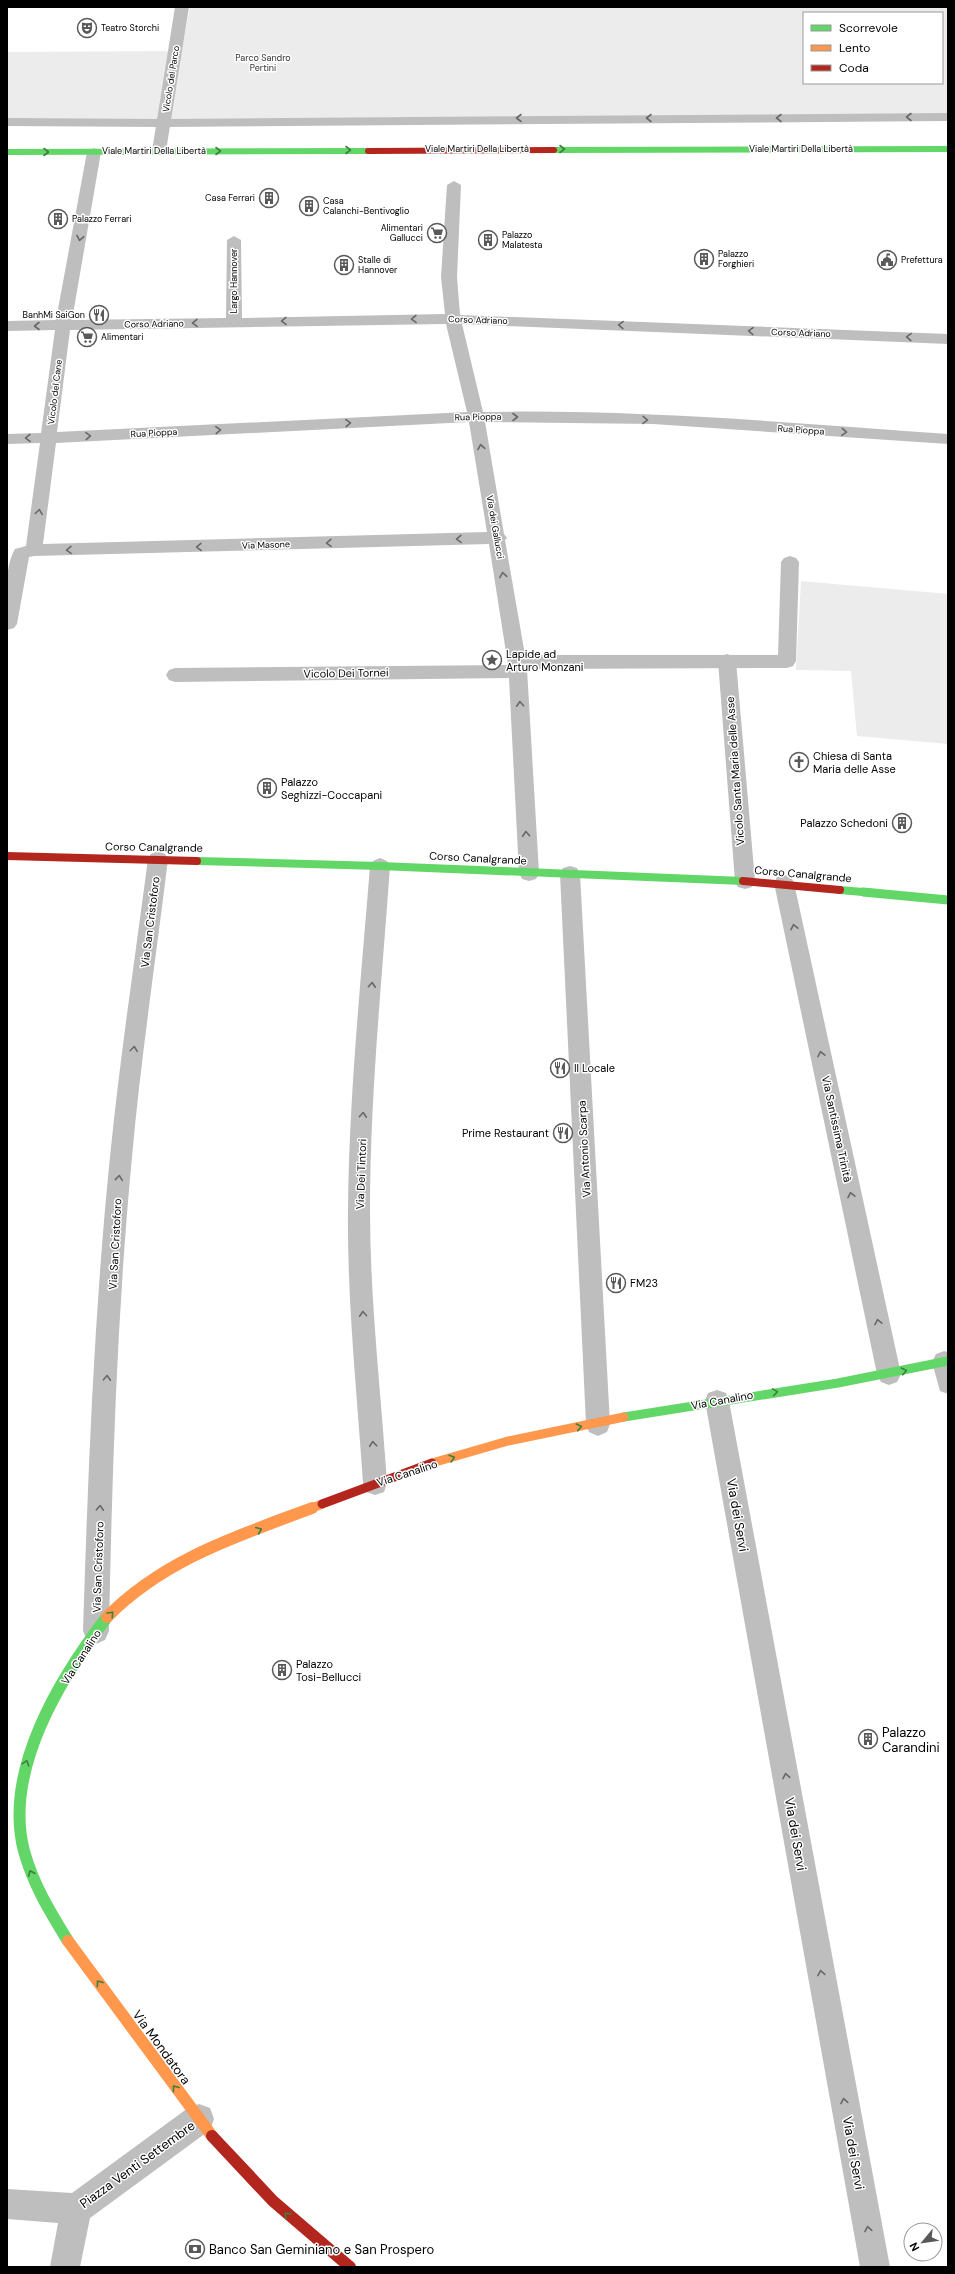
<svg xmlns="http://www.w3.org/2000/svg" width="955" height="2274" font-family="'DM Sans',sans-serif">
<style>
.green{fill:#ececec;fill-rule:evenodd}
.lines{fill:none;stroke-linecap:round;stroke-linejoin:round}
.lane{fill:#bebebe;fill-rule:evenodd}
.street{fill:#bebebe;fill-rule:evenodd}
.fast-far3{stroke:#63d668;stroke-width:6}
.fast-far2{stroke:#63d668;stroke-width:8}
.fast-far1{stroke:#63d668;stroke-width:9}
.fast{stroke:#63d668;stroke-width:12}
.slow-far1{stroke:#ff974d;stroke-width:9}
.slow{stroke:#ff974d;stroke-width:12}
.jam-far3{stroke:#b3261e;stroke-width:6}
.jam-far2{stroke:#b3261e;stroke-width:8}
.jam-far1{stroke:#b3261e;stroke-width:9}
.jam{stroke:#b3261e;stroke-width:12}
.oneway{stroke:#686868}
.oneway2{stroke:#3b803e}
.labels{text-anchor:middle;stroke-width:3;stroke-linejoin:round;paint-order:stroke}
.far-poi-label{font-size:9px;fill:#000;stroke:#fff;text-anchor:start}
.far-park-label{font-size:9px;fill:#333;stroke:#fff}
.far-street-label{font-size:9px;fill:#000;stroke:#fff}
.poi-label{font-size:11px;fill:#000;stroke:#fff;text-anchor:start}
.street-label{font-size:11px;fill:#000;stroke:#fff}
.near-street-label{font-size:13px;fill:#000;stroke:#fff}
.near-poi-label{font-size:13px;fill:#000;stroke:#fff;text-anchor:start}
</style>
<rect width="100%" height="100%" fill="#fff"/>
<path class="green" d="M190,7H948V114L7,120V52L177,51L182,49ZM804,13H942V83H804Z
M801,581L948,594V744L857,736L851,671L796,670Z"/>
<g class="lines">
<path class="lane" d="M948,113V121L163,127L7,126V118L163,119Z
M727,654L733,656L736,661L755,881L752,887L745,889L738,887L735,881L718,661L721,656Z"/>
<path class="street" d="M175,7H189L166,151L159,155L152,151Z
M94,148L101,152L72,320L226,318L227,240L234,236L241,240L242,318L445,314L441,277L447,185L454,181L461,185L457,277L460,315L948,334V344L462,324L483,412C638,409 793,423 948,434V444L653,424L485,422L504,534L507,538L505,540L525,655H778L781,562L784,558L790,556L796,558L799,562L796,661L793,666L787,668L527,669L539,873L536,879L529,881L522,879L519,873L509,678L175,682L169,680L166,675L169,670L175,668L508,665L489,544L34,556L29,557L17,624L14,628L7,630C7,607 3,569 15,549L26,546L40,443L7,444V434L41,433L55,330L7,331V321L56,320L87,152ZM446,324L467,412L57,432L70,330ZM469,422L487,532L43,544L56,443Z
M158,851L165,854L168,859C156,958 141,1057 132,1157C117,1314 112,1473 109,1631L105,1640L96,1644L87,1640L83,1631C88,1473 94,1314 110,1157C120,1057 135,958 148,859L151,854Z
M380,858L387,861L390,866C382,980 370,1095 370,1210C370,1301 381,1392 387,1483L384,1492L375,1495L366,1492L363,1483C357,1392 347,1301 348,1210C349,1095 361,980 370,866L373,861Z
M570,866L577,868L580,874L610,1424L607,1432L598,1436L589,1432L586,1424L560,874L563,868Z
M784,875L791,877L794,883L901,1374L897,1382L889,1385L881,1382L877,1374L774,883L777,877Z
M944,1351L948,1352V1394L940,1391L932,1362L936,1354Z
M717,1390L726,1393L729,1401L890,2267H860L705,1401L708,1393Z
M199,2104L210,2108L214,2119L210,2130L90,2218L80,2267H50L58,2223L7,2219V2189L72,2193L188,2108Z"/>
<path class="fast-far3" d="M554,150L948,149
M7,152L368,151"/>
<path class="fast-far2" d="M197,861L380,866L743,881
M840,890L874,893"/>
<path class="fast-far1" d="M863,892L948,900
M624,1417L838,1383L948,1361"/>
<path class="fast" d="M68,1941C50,1912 33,1884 24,1851C3,1771 60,1678 107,1617"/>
<path class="slow-far1" d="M432,1463L508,1441L624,1417
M310,1509L322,1504"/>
<path class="slow" d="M107,1617C164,1559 238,1536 312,1508
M68,1941L212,2136"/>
<path class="jam-far3" d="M368,151L554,150"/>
<path class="jam-far2" d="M7,856L197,861
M743,881L840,890"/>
<path class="jam-far1" d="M322,1504L432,1463"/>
<path class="jam" d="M212,2136L273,2201L350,2267"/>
</g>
<defs><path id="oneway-chevron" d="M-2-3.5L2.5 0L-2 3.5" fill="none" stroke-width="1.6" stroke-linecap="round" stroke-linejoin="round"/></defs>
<g class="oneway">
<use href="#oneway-chevron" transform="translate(909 117) rotate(180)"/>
<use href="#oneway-chevron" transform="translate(519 118) rotate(180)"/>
<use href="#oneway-chevron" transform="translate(649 118) rotate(180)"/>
<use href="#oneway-chevron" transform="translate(779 118) rotate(180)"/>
<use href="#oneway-chevron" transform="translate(80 238) rotate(101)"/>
<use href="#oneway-chevron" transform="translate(414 319) rotate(179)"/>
<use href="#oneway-chevron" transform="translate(284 321) rotate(179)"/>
<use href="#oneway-chevron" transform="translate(195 323) rotate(179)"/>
<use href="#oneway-chevron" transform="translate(621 325) rotate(-178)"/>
<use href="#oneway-chevron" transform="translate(37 326) rotate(180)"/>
<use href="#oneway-chevron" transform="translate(751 331) rotate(-178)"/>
<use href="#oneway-chevron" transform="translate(909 337) rotate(-178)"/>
<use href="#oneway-chevron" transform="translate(515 417)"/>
<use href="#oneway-chevron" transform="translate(645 420) rotate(2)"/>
<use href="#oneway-chevron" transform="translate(348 423) rotate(-3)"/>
<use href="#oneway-chevron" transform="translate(218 430) rotate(-3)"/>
<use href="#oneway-chevron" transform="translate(844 432) rotate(4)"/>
<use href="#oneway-chevron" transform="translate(88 436) rotate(-3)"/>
<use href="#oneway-chevron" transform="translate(28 438) rotate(179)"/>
<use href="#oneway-chevron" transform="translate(481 447) rotate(-100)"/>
<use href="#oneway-chevron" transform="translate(39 512) rotate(-82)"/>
<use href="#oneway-chevron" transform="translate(459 539) rotate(178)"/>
<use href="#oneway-chevron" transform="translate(329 543) rotate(178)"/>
<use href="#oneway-chevron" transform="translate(199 547) rotate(179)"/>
<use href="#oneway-chevron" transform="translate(69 550) rotate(179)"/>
<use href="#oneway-chevron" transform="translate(503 575) rotate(-99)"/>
<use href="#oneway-chevron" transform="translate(520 704) rotate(-93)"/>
<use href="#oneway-chevron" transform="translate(526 834) rotate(-93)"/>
<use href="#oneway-chevron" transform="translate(794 927) rotate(-102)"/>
<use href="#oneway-chevron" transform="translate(372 985) rotate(-86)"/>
<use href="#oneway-chevron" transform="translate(134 1049) rotate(-83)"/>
<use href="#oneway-chevron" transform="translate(821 1054) rotate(-102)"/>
<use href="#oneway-chevron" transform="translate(363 1115) rotate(-86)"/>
<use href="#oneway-chevron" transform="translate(119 1178) rotate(-84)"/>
<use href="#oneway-chevron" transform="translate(851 1195) rotate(-102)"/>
<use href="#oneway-chevron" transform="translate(363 1314) rotate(-94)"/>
<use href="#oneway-chevron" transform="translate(878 1322) rotate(-102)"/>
<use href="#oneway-chevron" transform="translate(107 1378) rotate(-87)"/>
<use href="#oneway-chevron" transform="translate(373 1444) rotate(-95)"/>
<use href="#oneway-chevron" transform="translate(100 1508) rotate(-87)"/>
<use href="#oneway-chevron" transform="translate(786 1776) rotate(-100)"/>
<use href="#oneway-chevron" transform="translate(821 1973) rotate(-100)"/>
<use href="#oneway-chevron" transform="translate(844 2101) rotate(-100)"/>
<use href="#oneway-chevron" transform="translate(868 2229) rotate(-100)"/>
</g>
<g class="oneway2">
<use href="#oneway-chevron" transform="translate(562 149)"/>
<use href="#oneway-chevron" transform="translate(348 150)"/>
<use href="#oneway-chevron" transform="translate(218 151)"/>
<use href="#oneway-chevron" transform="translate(46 152)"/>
<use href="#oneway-chevron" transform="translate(904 1371) rotate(-12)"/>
<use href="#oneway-chevron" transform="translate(775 1392) rotate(-9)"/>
<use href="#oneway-chevron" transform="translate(579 1427) rotate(-11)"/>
<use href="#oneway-chevron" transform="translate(452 1458) rotate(-16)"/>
<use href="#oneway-chevron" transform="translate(259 1530) rotate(-23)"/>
<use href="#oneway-chevron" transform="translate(111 1614) rotate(-47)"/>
<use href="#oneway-chevron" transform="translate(26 1763) rotate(-73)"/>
<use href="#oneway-chevron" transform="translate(31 1873) rotate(-113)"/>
<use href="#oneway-chevron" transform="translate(99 1983) rotate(-126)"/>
<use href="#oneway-chevron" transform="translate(175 2088) rotate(-126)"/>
<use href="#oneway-chevron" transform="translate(287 2215) rotate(-136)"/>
</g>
<defs>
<symbol id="theatre-ring" viewBox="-11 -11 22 22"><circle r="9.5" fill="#fff" stroke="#595959" stroke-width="1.5"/><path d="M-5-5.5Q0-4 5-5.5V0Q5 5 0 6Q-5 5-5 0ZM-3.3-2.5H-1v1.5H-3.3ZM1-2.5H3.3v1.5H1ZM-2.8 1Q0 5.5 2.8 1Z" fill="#595959"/></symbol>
<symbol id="building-ring" viewBox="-11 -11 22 22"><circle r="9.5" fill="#fff" stroke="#595959" stroke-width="1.5"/><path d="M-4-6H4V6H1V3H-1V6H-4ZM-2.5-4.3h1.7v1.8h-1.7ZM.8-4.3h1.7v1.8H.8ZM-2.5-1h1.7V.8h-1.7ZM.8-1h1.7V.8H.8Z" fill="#595959"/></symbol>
<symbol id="supermarket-ring" viewBox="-11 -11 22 22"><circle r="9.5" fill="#fff" stroke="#595959" stroke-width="1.5"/><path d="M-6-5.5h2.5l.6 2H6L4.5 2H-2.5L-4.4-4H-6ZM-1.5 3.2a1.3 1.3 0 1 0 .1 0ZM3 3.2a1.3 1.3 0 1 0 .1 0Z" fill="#595959"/></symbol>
<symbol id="civic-ring" viewBox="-11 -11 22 22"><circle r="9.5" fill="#fff" stroke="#595959" stroke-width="1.5"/><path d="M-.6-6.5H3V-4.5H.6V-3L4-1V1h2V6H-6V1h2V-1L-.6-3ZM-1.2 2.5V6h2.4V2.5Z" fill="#595959"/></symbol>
<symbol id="restaurant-ring" viewBox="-11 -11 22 22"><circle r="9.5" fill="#fff" stroke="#595959" stroke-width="1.5"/><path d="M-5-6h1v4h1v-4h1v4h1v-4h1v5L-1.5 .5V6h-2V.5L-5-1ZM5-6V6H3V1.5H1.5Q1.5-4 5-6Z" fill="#595959"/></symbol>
<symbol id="sight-ring" viewBox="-11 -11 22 22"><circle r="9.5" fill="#fff" stroke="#595959" stroke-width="1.5"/><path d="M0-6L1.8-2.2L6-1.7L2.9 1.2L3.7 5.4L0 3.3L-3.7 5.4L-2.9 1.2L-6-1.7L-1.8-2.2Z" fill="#595959"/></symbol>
<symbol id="church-ring" viewBox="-11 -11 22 22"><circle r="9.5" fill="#fff" stroke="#595959" stroke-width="1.5"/><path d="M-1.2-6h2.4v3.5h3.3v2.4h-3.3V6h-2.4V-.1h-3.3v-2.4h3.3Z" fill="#595959"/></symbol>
<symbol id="bank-ring" viewBox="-11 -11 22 22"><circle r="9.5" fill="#fff" stroke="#595959" stroke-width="1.5"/><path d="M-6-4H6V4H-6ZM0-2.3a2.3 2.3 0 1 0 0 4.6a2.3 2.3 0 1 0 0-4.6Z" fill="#595959"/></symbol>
</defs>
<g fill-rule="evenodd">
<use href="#theatre-ring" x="76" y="17" width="22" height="22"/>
<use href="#building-ring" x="258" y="187" width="22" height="22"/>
<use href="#building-ring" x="298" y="195" width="22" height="22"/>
<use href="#building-ring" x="47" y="208" width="22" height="22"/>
<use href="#supermarket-ring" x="426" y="222" width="22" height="22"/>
<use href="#building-ring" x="477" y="229" width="22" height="22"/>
<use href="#building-ring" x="693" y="248" width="22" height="22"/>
<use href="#civic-ring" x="876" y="249" width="22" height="22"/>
<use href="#building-ring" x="333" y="254" width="22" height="22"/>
<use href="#restaurant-ring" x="88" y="304" width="22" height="22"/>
<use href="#supermarket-ring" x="76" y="326" width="22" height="22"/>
<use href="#sight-ring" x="481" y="649" width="22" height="22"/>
<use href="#church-ring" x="788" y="751" width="22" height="22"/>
<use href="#building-ring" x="256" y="777" width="22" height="22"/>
<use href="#building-ring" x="891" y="812" width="22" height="22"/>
<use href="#restaurant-ring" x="549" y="1057" width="22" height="22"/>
<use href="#restaurant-ring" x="552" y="1122" width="22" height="22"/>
<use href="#restaurant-ring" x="605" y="1272" width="22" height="22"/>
<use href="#building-ring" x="271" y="1659" width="22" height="22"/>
<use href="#building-ring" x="857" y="1728" width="22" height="22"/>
<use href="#bank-ring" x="184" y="2238" width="22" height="22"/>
</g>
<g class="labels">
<g class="far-poi-label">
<text x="101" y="31">Teatro Storchi</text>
<text x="255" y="201" text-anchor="end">Casa Ferrari</text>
<text x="323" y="204">Casa<tspan x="323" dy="10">Calanchi-Bentivoglio</tspan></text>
<text x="72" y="222">Palazzo Ferrari</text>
<text x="423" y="231" text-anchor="end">Alimentari<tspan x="423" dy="10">Gallucci</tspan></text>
<text x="502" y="238">Palazzo<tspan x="502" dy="10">Malatesta</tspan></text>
<text x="718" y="257">Palazzo<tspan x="718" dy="10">Forghieri</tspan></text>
<text x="358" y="263">Stalle di<tspan x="358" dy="10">Hannover</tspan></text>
<text x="901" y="263">Prefettura</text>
<text x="85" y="318" text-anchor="end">BanhMi SaiGon</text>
<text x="101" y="340">Alimentari</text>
</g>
<g class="far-park-label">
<text x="263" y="61">Parco Sandro<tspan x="263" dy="10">Pertini</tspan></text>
</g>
<g class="far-street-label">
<text transform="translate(171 79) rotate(-81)" y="3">Vicolo del Parco</text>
<text x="477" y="152">Viale Martiri Della Libertà</text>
<text x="801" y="152">Viale Martiri Della Libertà</text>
<text x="154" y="154">Viale Martiri Della Libertà</text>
<text transform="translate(234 281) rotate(-90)" y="3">Largo Hannover</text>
<text transform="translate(478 320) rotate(2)" y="3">Corso Adriano</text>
<text transform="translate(154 324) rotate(-1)" y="3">Corso Adriano</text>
<text transform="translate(801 333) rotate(2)" y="3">Corso Adriano</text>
<text transform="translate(55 392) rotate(-83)" y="3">Vicolo del Cane</text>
<text transform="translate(478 417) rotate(-1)" y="3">Rua Pioppa</text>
<text transform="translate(801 430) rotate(4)" y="3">Rua Pioppa</text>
<text transform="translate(154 433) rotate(-3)" y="3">Rua Pioppa</text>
<text transform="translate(495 527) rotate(80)" y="3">Via dei Gallucci</text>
<text transform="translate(266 545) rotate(-2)" y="3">Via Masone</text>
</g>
<g class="poi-label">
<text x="506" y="658">Lapide ad<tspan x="506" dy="13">Arturo Monzani</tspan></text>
<text x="813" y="760">Chiesa di Santa<tspan x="813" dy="13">Maria delle Asse</tspan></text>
<text x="281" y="786">Palazzo<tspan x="281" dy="13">Seghizzi-Coccapani</tspan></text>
<text x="888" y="827" text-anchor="end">Palazzo Schedoni</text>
<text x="574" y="1072">Il Locale</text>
<text x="549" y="1137" text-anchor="end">Prime Restaurant</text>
<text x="630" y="1287">FM23</text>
<text x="296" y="1668">Palazzo<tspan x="296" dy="13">Tosi-Bellucci</tspan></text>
</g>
<g class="street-label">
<text transform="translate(346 673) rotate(-1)" y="4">Vicolo Dei Tornei</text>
<text transform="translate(735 771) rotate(-94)" y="4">Vicolo Santa Maria delle Asse</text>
<text transform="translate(154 847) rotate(1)" y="4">Corso Canalgrande</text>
<text transform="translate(478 858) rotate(3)" y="4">Corso Canalgrande</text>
<text transform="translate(803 874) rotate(5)" y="4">Corso Canalgrande</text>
<text transform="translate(150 922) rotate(-83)" y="4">Via San Cristoforo</text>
<text transform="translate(837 1129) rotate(78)" y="4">Via Santissima Trinità</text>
<text transform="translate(584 1149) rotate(-93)" y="4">Via Antonio Scarpa</text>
<text transform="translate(361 1174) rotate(-88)" y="4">Via Dei Tintori</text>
<text transform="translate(115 1244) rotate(-87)" y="4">Via San Cristoforo</text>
<text transform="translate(722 1400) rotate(-10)" y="4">Via Canalino</text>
<text transform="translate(407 1473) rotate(-18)" y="4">Via Canalino</text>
<text transform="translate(98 1567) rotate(-88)" y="4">Via San Cristoforo</text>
<text transform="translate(81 1657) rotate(-57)" y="4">Via Canalino</text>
</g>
<g class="near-street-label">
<text transform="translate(738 1515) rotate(80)" y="5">Via dei Servi</text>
<text transform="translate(796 1834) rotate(80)" y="5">Via dei Servi</text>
<text transform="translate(162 2047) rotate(54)" y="5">Via Mondatora</text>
<text transform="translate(854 2153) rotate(80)" y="5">Via dei Servi</text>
<text transform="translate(137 2164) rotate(-36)" y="5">Piazza Venti Settembre</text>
</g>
<g class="near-poi-label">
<text x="882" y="1737">Palazzo<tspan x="882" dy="15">Carandini</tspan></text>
<text x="209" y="2254">Banco San Geminiano e San Prospero</text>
</g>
</g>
<rect width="955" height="2274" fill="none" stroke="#000000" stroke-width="16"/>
<rect x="803" y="12" width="140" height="72" fill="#ffffff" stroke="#999999"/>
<rect x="811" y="25" width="20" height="6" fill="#63d668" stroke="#999999"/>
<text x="839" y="32" font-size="12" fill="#000000">Scorrevole</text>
<rect x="811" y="45" width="20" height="6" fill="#ff974d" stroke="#999999"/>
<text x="839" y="52" font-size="12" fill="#000000">Lento</text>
<rect x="811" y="65" width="20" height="6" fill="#b3261e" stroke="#999999"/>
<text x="839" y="72" font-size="12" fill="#000000">Coda</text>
<g transform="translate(923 2242) rotate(241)"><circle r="19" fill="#ffffff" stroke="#999999"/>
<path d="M0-3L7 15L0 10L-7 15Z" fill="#595959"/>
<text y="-6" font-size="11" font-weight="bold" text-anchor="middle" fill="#000000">N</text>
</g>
</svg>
